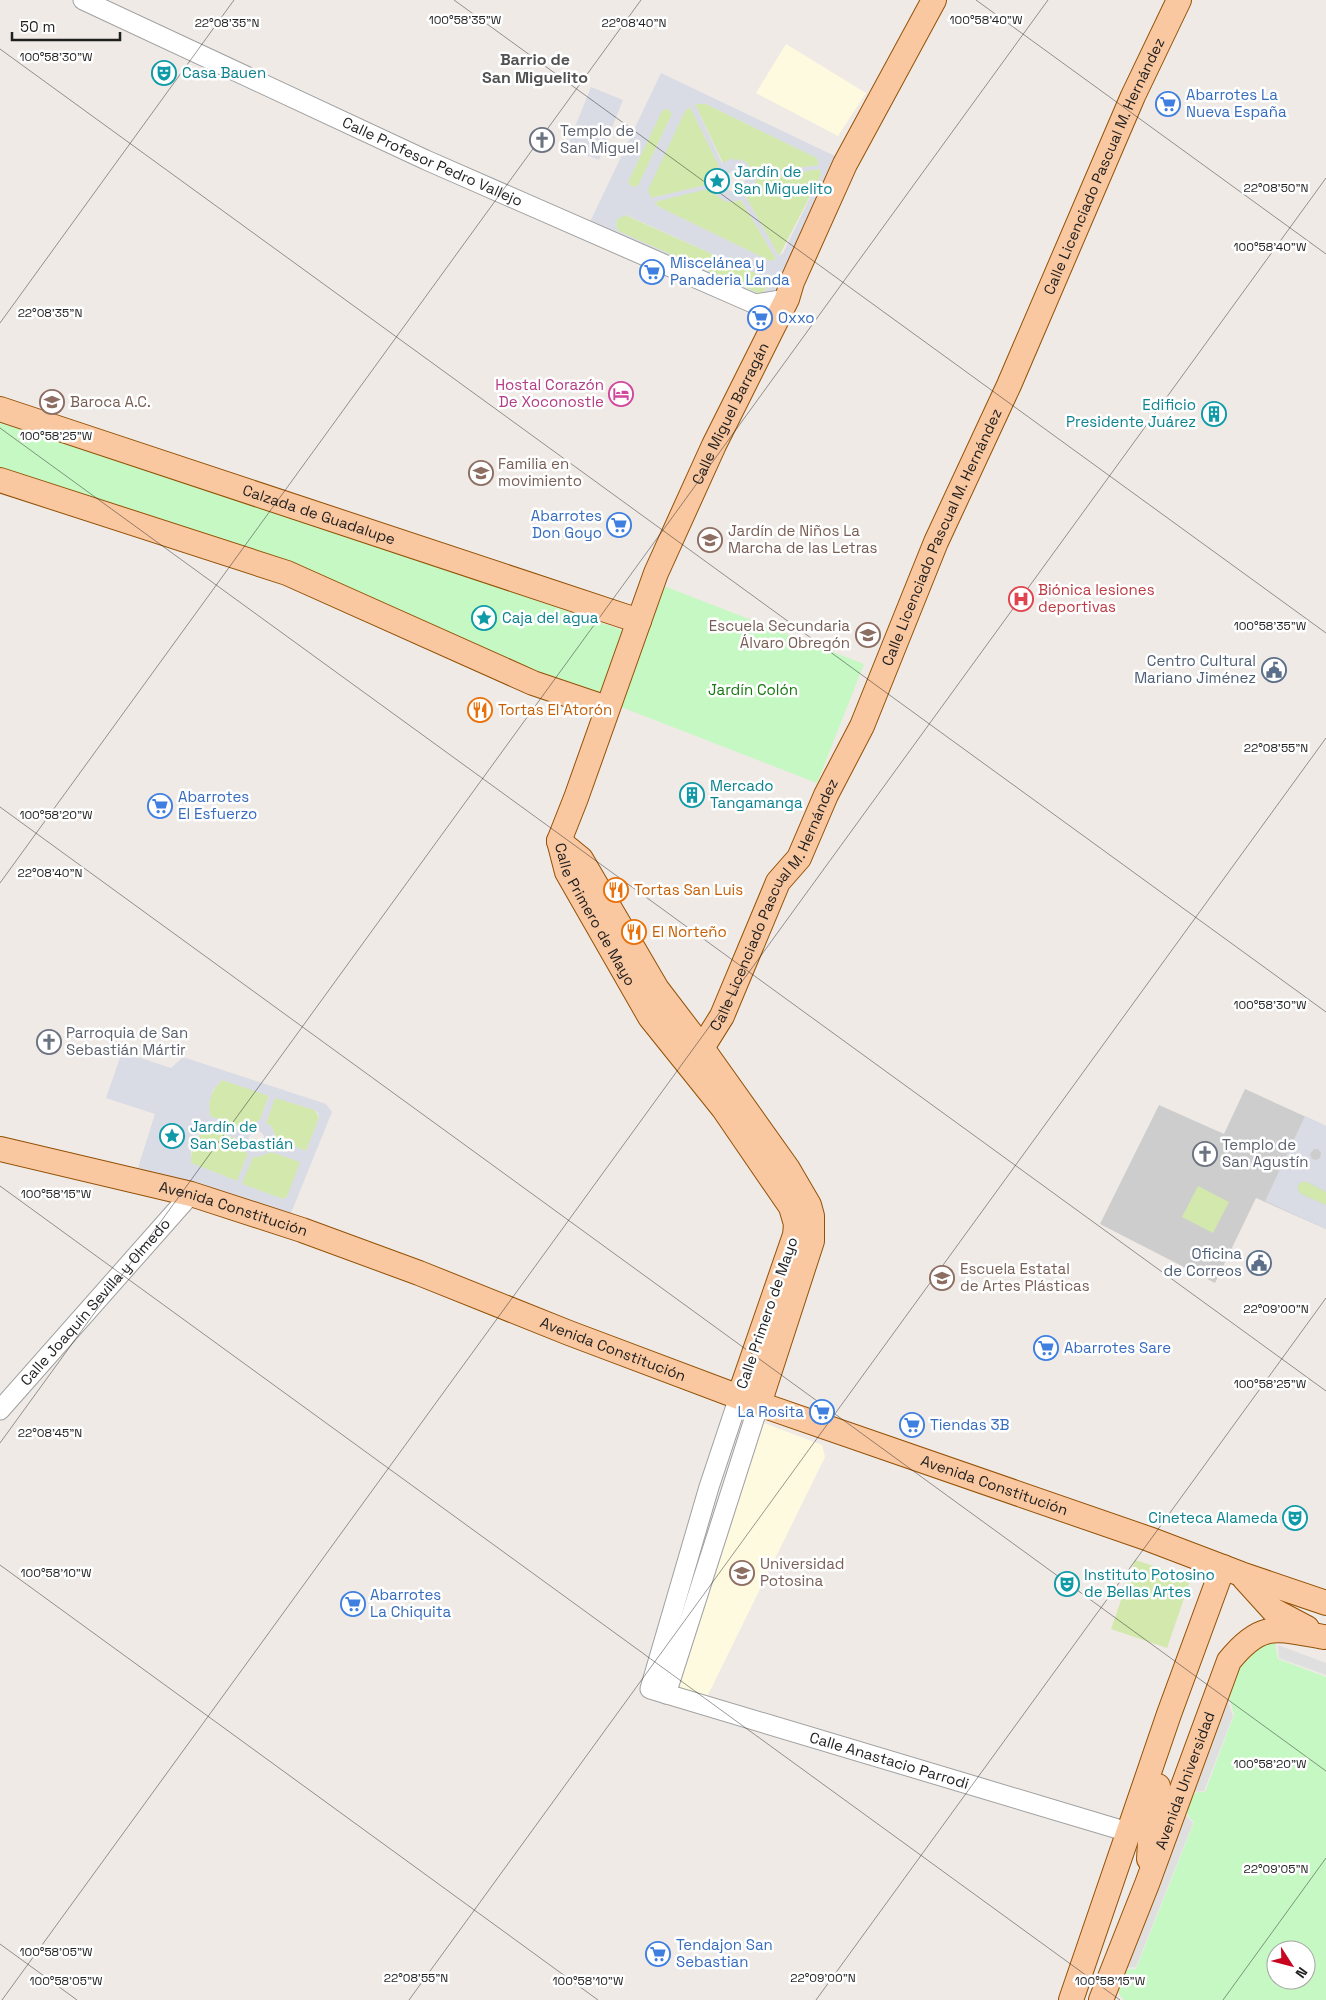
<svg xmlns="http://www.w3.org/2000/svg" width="1326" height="2000" font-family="'Space Grotesk',sans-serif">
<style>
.education{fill:#fefadf}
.religious{fill:#cdcdcd}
.grass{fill:#d2e8ac}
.park{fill:#c6f8c3;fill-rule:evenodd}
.parking{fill:#dfdfdf}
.plaza{fill:#d9dbe5;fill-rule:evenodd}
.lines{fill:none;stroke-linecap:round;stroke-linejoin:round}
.minor-casing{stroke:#a0a0a0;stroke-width:21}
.major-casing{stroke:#945105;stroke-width:26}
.minor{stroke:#fff;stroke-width:19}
.major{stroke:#f9c7a0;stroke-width:24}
.ticks{fill:none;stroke:#1f1f1f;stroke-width:1;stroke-opacity:0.45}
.labels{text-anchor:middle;stroke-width:5;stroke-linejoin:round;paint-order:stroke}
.culture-label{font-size:15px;fill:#0d838f;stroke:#fff;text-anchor:start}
.shop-label{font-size:15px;fill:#366cbe;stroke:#fff;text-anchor:start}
.worship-label{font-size:15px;fill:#5b616d;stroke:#fff;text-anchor:start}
.street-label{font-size:15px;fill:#1f1f1f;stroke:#fff}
.hotel-label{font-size:15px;fill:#b23c85;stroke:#fff;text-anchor:end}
.education-label{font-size:15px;fill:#785e54;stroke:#fff;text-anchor:start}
.health-label{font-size:15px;fill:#be3a42;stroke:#fff;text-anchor:start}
.service-label{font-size:15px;fill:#4e5e75;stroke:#fff;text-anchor:end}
.park-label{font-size:15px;fill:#147a0f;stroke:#fff}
.food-label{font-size:15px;fill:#c56008;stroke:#fff;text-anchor:start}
.neighbourhood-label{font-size:16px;font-weight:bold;fill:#525252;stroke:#fff}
.ticks-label{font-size:12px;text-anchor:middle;fill:#1f1f1f;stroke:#fff;stroke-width:5;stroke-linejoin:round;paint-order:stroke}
</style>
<rect width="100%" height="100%" fill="#efeae5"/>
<path class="education" d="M786,44L866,93L838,136L756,93Z
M764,1423L822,1445L825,1457L706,1699L679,1689Z"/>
<path class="religious" d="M1245,1089L1326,1126V1229L1256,1198L1215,1283L1100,1224L1159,1105L1224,1134Z"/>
<path class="grass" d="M695,104H706L817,158L819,165L754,174L723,163Z
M690,107L719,166L712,175L711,184L651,198L647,190L685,111Z
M665,109H668L672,114L638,186L632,187L628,182L662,110Z
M820,169L821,175L779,256L746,197L751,193L756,179Z
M712,187L730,202L741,200L776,259L770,261L659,207L654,202Z
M625,215L766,278L768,286L762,293H758L618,231L616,226L617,219Z
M222,1080L269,1095L260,1120L242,1128L210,1116C208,1098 210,1093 222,1080Z
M275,1097L315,1110L319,1118L306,1151L277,1139L271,1126L266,1123Z
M206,1128L238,1139L248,1154L237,1181L191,1163C191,1147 194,1139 206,1128Z
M271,1152L301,1162L287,1197L283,1199L241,1184L253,1156L258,1157Z
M1301,1182H1307L1326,1192V1205L1301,1194L1298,1190V1185Z
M1198,1186L1229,1202L1213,1233L1182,1217Z
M1135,1560L1191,1578L1167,1648L1111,1629Z"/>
<path class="park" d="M0,423L186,480L631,633L607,701L534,679L291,564L144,513L0,472Z
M664,586L864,664L817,783L616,705Z
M1258,1640L1275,1642L1278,1659L1326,1677V2000H1124C1112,1988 1115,1968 1136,1969L1194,1822C1185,1814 1185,1808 1189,1797L1198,1792H1205L1234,1715L1228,1692L1239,1659ZM1276,1950H1306V1980H1276Z"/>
<path class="parking" d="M1278,1645L1326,1663V1675L1279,1658Z
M1227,1699L1233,1716L1204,1791L1192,1792Z
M1184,1813L1193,1823L1136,1967L1124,1968Z"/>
<path class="plaza" d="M661,73L841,159L776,296L757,300L589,224ZM695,104H706L817,158L819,165L754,174L748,164L742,160L730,159L722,163ZM690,107L719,166L712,175L711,184L651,198L648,190L685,111ZM665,109H668L672,114L638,186L632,187L628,182L662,111ZM820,169L821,175L783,253L779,256L746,197L754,190L756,179ZM732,171L740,172L745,179L744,187L737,192L729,191L724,184L725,176ZM712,188L715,194L724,201L730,202L741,200L776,259L770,261L659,207L654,202ZM626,215L766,278L768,287L762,293H758L618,231L616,226L617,219Z
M591,87L623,100L599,160L567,147Z
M122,1052L171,1068L183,1057L326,1104L332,1112L291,1213L283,1215L138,1168L155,1114L106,1098ZM222,1080L269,1096L260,1120L242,1128L210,1116L209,1103L213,1090ZM275,1098L315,1110L318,1113L319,1118L306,1151L277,1139L271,1126L266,1123ZM206,1128L238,1139L243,1150L248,1154L237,1181L191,1163V1149L196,1136ZM259,1131L263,1134L265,1140L263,1145L257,1148L251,1145L248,1141L249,1136L253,1132ZM271,1152L300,1162L287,1197L283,1199L242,1184L253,1157H258Z
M1305,1116L1326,1126V1192L1307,1182H1301L1298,1185V1190L1301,1194L1326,1205V1229L1265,1201ZM1314,1149H1318L1321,1153L1320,1158L1316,1160L1312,1159L1310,1154Z"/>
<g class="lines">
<defs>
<g id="minor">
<path id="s1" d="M83,0L426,160L755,304L787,299"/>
<path id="s2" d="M739,1397L709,1487L650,1689L1128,1832"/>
<path id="s3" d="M0,1410L191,1194"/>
<path d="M666,1694L759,1404"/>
</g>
<g id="major">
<path id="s4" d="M0,409L639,621"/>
<path d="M0,480L287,573L533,683L607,708"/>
<path id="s5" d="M559,841L576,798L656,573L714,445L787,299L792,282L845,164L934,0"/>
<path d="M559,841L581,859L657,989L702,1048L788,1169L809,1205L812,1216V1241L759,1404"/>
<path id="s6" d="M559,841L567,872L650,1017L723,1108L791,1207L796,1224L795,1235L739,1397"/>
<path id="s7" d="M687,1061L702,1048L722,1016L778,882L799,858L826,795L862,726L936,542L1009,385L1133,96L1179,0"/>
<path id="s8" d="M0,1149L191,1194L302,1230L419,1273L569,1333L739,1397L1149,1539L1241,1574L1326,1603"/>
<path d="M1244,1578L1273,1610L1307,1628"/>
<path d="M1149,1859L1152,1809L1158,1786"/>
<path d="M1071,2000L1169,1714L1223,1567"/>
<path id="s9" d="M1101,2000L1147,1884L1229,1661C1262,1620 1277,1629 1324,1637"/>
</g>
</defs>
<use href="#minor" class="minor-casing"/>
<use href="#major" class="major-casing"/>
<use href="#minor" class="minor"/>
<use href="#major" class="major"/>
</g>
<path class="ticks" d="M454,0L1326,633M976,0L1326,254M0,49L1326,1012M0,323L234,0M0,428L1326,1391M0,807L1326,1771M0,883L641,0M0,1186L1120,2000M0,1443L1048,0M0,1565L598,2000M0,1944L77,2000M2,2000L1326,178M409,2000L1326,738M816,2000L1326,1298M1223,2000L1326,1858"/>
<defs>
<symbol id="theatre-ring" viewBox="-11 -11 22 22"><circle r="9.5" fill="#fff" stroke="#0f9aa8" stroke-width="1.5"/><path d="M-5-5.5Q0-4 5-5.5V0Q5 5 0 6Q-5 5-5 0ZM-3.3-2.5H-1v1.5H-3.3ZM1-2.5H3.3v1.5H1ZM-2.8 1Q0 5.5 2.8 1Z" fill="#0f9aa8"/></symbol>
<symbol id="supermarket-ring" viewBox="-11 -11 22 22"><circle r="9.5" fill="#fff" stroke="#3f7fe0" stroke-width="1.5"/><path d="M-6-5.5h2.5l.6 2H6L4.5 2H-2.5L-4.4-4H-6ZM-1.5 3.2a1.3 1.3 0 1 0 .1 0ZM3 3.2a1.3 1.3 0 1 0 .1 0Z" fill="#3f7fe0"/></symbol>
<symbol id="church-ring" viewBox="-11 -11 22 22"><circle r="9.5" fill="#fff" stroke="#6b7280" stroke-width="1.5"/><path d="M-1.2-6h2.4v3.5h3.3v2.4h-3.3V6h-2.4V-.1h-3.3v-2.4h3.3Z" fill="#6b7280"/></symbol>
<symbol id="sight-ring" viewBox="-11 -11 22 22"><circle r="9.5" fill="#fff" stroke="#0f9aa8" stroke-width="1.5"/><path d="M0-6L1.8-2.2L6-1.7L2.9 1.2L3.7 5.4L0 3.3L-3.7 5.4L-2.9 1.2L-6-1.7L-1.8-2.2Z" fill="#0f9aa8"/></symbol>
<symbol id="hotel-ring" viewBox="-11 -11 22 22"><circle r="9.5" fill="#fff" stroke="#d1479c" stroke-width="1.5"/><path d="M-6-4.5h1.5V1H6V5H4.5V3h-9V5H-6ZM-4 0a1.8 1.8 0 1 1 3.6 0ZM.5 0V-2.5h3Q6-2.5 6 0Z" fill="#d1479c"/></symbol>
<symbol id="school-ring" viewBox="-11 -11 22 22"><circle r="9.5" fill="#fff" stroke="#8d6e63" stroke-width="1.5"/><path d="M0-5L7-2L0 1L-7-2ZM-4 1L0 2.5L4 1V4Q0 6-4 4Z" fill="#8d6e63"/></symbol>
<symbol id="building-ring" viewBox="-11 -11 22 22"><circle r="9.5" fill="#fff" stroke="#0f9aa8" stroke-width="1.5"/><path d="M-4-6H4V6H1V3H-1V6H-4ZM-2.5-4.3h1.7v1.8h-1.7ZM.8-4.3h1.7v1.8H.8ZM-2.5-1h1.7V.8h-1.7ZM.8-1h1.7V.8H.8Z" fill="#0f9aa8"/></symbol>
<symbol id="hospital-ring" viewBox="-11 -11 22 22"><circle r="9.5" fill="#fff" stroke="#e0444e" stroke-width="1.5"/><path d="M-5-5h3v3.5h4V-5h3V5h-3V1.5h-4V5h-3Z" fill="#e0444e"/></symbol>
<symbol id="civic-ring" viewBox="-11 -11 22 22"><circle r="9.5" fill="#fff" stroke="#5c6f8a" stroke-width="1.5"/><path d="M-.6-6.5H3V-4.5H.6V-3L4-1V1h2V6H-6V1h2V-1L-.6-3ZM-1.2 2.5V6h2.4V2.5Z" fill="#5c6f8a"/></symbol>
<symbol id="restaurant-ring" viewBox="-11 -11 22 22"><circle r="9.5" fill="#fff" stroke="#e8710a" stroke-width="1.5"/><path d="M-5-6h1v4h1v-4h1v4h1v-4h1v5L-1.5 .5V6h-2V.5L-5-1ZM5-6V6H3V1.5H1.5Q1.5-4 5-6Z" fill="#e8710a"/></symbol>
<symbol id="university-ring" viewBox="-11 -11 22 22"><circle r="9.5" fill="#fff" stroke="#8d6e63" stroke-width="1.5"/><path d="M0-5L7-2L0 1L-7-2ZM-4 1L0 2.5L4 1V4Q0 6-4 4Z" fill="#8d6e63"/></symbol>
</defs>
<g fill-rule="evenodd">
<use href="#theatre-ring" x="150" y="59" width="28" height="28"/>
<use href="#supermarket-ring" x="1154" y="90" width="28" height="28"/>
<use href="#church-ring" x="528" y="126" width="28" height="28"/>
<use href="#sight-ring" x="703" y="167" width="28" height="28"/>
<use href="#supermarket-ring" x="638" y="258" width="28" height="28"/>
<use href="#supermarket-ring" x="746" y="304" width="28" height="28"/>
<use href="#hotel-ring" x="607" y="380" width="28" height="28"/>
<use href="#school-ring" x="38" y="388" width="28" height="28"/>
<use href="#building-ring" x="1200" y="400" width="28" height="28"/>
<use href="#school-ring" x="467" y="459" width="28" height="28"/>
<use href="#supermarket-ring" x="605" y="511" width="28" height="28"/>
<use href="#school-ring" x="696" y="526" width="28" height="28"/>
<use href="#hospital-ring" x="1007" y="585" width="28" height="28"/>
<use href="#sight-ring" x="470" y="604" width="28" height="28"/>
<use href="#school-ring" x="854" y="621" width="28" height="28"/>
<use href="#civic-ring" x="1260" y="656" width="28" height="28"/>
<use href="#restaurant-ring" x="466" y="696" width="28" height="28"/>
<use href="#building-ring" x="678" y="781" width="28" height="28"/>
<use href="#supermarket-ring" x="146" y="792" width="28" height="28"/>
<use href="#restaurant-ring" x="602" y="876" width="28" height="28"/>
<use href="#restaurant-ring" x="620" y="918" width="28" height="28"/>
<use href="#church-ring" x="35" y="1028" width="28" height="28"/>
<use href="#sight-ring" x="158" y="1122" width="28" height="28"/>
<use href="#church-ring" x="1191" y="1140" width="28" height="28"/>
<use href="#civic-ring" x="1245" y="1249" width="28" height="28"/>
<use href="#university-ring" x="928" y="1264" width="28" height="28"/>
<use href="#supermarket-ring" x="1032" y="1334" width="28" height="28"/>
<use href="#supermarket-ring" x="808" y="1398" width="28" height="28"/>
<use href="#supermarket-ring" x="898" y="1411" width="28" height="28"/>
<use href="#theatre-ring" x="1281" y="1504" width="28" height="28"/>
<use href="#university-ring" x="728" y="1559" width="28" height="28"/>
<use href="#theatre-ring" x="1053" y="1570" width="28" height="28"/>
<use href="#supermarket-ring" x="339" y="1590" width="28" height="28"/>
<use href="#supermarket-ring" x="644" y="1940" width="28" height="28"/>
</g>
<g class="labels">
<g class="culture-label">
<text x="182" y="78">Casa Bauen</text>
<text x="734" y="177">Jardín de<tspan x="734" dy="17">San Miguelito</tspan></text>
<text x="1196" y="410" text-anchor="end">Edificio<tspan x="1196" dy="17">Presidente Juárez</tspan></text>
<text x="502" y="623">Caja del agua</text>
<text x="710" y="791">Mercado<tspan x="710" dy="17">Tangamanga</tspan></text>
<text x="190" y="1132">Jardín de<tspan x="190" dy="17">San Sebastián</tspan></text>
<text x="1278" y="1523" text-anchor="end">Cineteca Alameda</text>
<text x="1084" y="1580">Instituto Potosino<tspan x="1084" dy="17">de Bellas Artes</tspan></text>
</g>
<g class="shop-label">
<text x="1186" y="100">Abarrotes La<tspan x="1186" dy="17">Nueva España</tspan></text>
<text x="670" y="268">Miscelánea y<tspan x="670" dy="17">Panaderia Landa</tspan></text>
<text x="778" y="323">Oxxo</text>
<text x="602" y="521" text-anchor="end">Abarrotes<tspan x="602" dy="17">Don Goyo</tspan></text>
<text x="178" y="802">Abarrotes<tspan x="178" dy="17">El Esfuerzo</tspan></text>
<text x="1064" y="1353">Abarrotes Sare</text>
<text x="804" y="1417" text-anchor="end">La Rosita</text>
<text x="930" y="1430">Tiendas 3B</text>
<text x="370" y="1600">Abarrotes<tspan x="370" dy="17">La Chiquita</tspan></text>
<text x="676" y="1950">Tendajon San<tspan x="676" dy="17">Sebastian</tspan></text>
</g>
<g class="worship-label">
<text x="560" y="136">Templo de<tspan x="560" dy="17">San Miguel</tspan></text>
<text x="66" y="1038">Parroquia de San<tspan x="66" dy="17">Sebastián Mártir</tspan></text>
<text x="1222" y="1150">Templo de<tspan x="1222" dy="17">San Agustín</tspan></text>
</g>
<g class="street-label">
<text dy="5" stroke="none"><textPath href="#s1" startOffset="385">Calle Profesor Pedro Vallejo</textPath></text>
<text dy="5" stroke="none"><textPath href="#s7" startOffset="991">Calle Licenciado Pascual M. Hernández</textPath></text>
<text dy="5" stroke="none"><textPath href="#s5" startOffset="461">Calle Miguel Barragán</textPath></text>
<text dy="5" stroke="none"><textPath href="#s4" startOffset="336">Calzada de Guadalupe</textPath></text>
<text dy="5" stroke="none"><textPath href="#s7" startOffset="586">Calle Licenciado Pascual M. Hernández</textPath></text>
<text dy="5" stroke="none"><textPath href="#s7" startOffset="181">Calle Licenciado Pascual M. Hernández</textPath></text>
<text dy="5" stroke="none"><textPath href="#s6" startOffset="82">Calle Primero de Mayo</textPath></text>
<text dy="5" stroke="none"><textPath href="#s8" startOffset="241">Avenida Constitución</textPath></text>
<text dy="5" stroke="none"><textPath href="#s3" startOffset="144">Calle Joaquín Sevilla y Olmedo</textPath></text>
<text transform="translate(767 1313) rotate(-71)" y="5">Calle Primero de Mayo</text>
<text dy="5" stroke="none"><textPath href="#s8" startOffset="646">Avenida Constitución</textPath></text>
<text dy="5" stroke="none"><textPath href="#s8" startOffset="1051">Avenida Constitución</textPath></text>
<text dy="5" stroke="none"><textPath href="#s2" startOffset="555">Calle Anastacio Parrodi</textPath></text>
<text dy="5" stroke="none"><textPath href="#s9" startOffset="235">Avenida Universidad</textPath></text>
</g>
<g class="hotel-label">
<text x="604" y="390">Hostal Corazón<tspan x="604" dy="17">De Xoconostle</tspan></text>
</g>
<g class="education-label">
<text x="70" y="407">Baroca A.C.</text>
<text x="498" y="469">Familia en<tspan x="498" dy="17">movimiento</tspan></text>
<text x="728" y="536">Jardín de Niños La<tspan x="728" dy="17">Marcha de las Letras</tspan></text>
<text x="850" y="631" text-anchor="end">Escuela Secundaria<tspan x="850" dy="17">Álvaro Obregón</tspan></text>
<text x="960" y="1274">Escuela Estatal<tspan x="960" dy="17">de Artes Plásticas</tspan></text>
<text x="760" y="1569">Universidad<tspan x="760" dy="17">Potosina</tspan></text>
</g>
<g class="health-label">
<text x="1038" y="595">Biónica lesiones<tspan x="1038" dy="17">deportivas</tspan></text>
</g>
<g class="service-label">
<text x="1256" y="666">Centro Cultural<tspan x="1256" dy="17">Mariano Jiménez</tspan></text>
<text x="1242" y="1259">Oficina<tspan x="1242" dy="17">de Correos</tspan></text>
</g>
<g class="park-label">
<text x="753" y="695">Jardín Colón</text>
</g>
<g class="food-label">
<text x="498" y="715">Tortas El Atorón</text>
<text x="634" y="895">Tortas San Luis</text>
<text x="652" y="937">El Norteño</text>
</g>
<g class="neighbourhood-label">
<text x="535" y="65">Barrio de<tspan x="535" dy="18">San Miguelito</tspan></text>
</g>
</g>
<g class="ticks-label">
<text x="465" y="24">100°58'35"W</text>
<text x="986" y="24">100°58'40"W</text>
<text x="227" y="27">22°08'35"N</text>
<text x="634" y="27">22°08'40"N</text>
<text x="56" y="61">100°58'30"W</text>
<text x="1276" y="192">22°08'50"N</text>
<text x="1270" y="251">100°58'40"W</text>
<text x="50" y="317">22°08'35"N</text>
<text x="56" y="440">100°58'25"W</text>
<text x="1270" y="630">100°58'35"W</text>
<text x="1276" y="752">22°08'55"N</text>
<text x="56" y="819">100°58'20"W</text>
<text x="50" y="877">22°08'40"N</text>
<text x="1270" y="1009">100°58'30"W</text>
<text x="56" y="1198">100°58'15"W</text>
<text x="1276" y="1313">22°09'00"N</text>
<text x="1270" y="1388">100°58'25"W</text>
<text x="50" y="1437">22°08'45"N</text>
<text x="56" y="1577">100°58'10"W</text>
<text x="1270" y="1768">100°58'20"W</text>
<text x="1276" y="1873">22°09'05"N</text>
<text x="56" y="1956">100°58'05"W</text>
<text x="416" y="1982">22°08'55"N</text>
<text x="823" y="1982">22°09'00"N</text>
<text x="66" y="1985">100°58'05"W</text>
<text x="588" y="1985">100°58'10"W</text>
<text x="1110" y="1985">100°58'15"W</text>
</g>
<g transform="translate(1291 1965) rotate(126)"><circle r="24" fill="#ffffff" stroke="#a5a5a5"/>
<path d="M0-4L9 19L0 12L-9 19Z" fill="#c70620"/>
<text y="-8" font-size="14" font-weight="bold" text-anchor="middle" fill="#1f1f1f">N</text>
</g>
<path d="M12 32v8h108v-8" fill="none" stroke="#1f1f1f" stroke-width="2.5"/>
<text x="20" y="32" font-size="15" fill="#1f1f1f" stroke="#ffffff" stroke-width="4" paint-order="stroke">50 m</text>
</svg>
